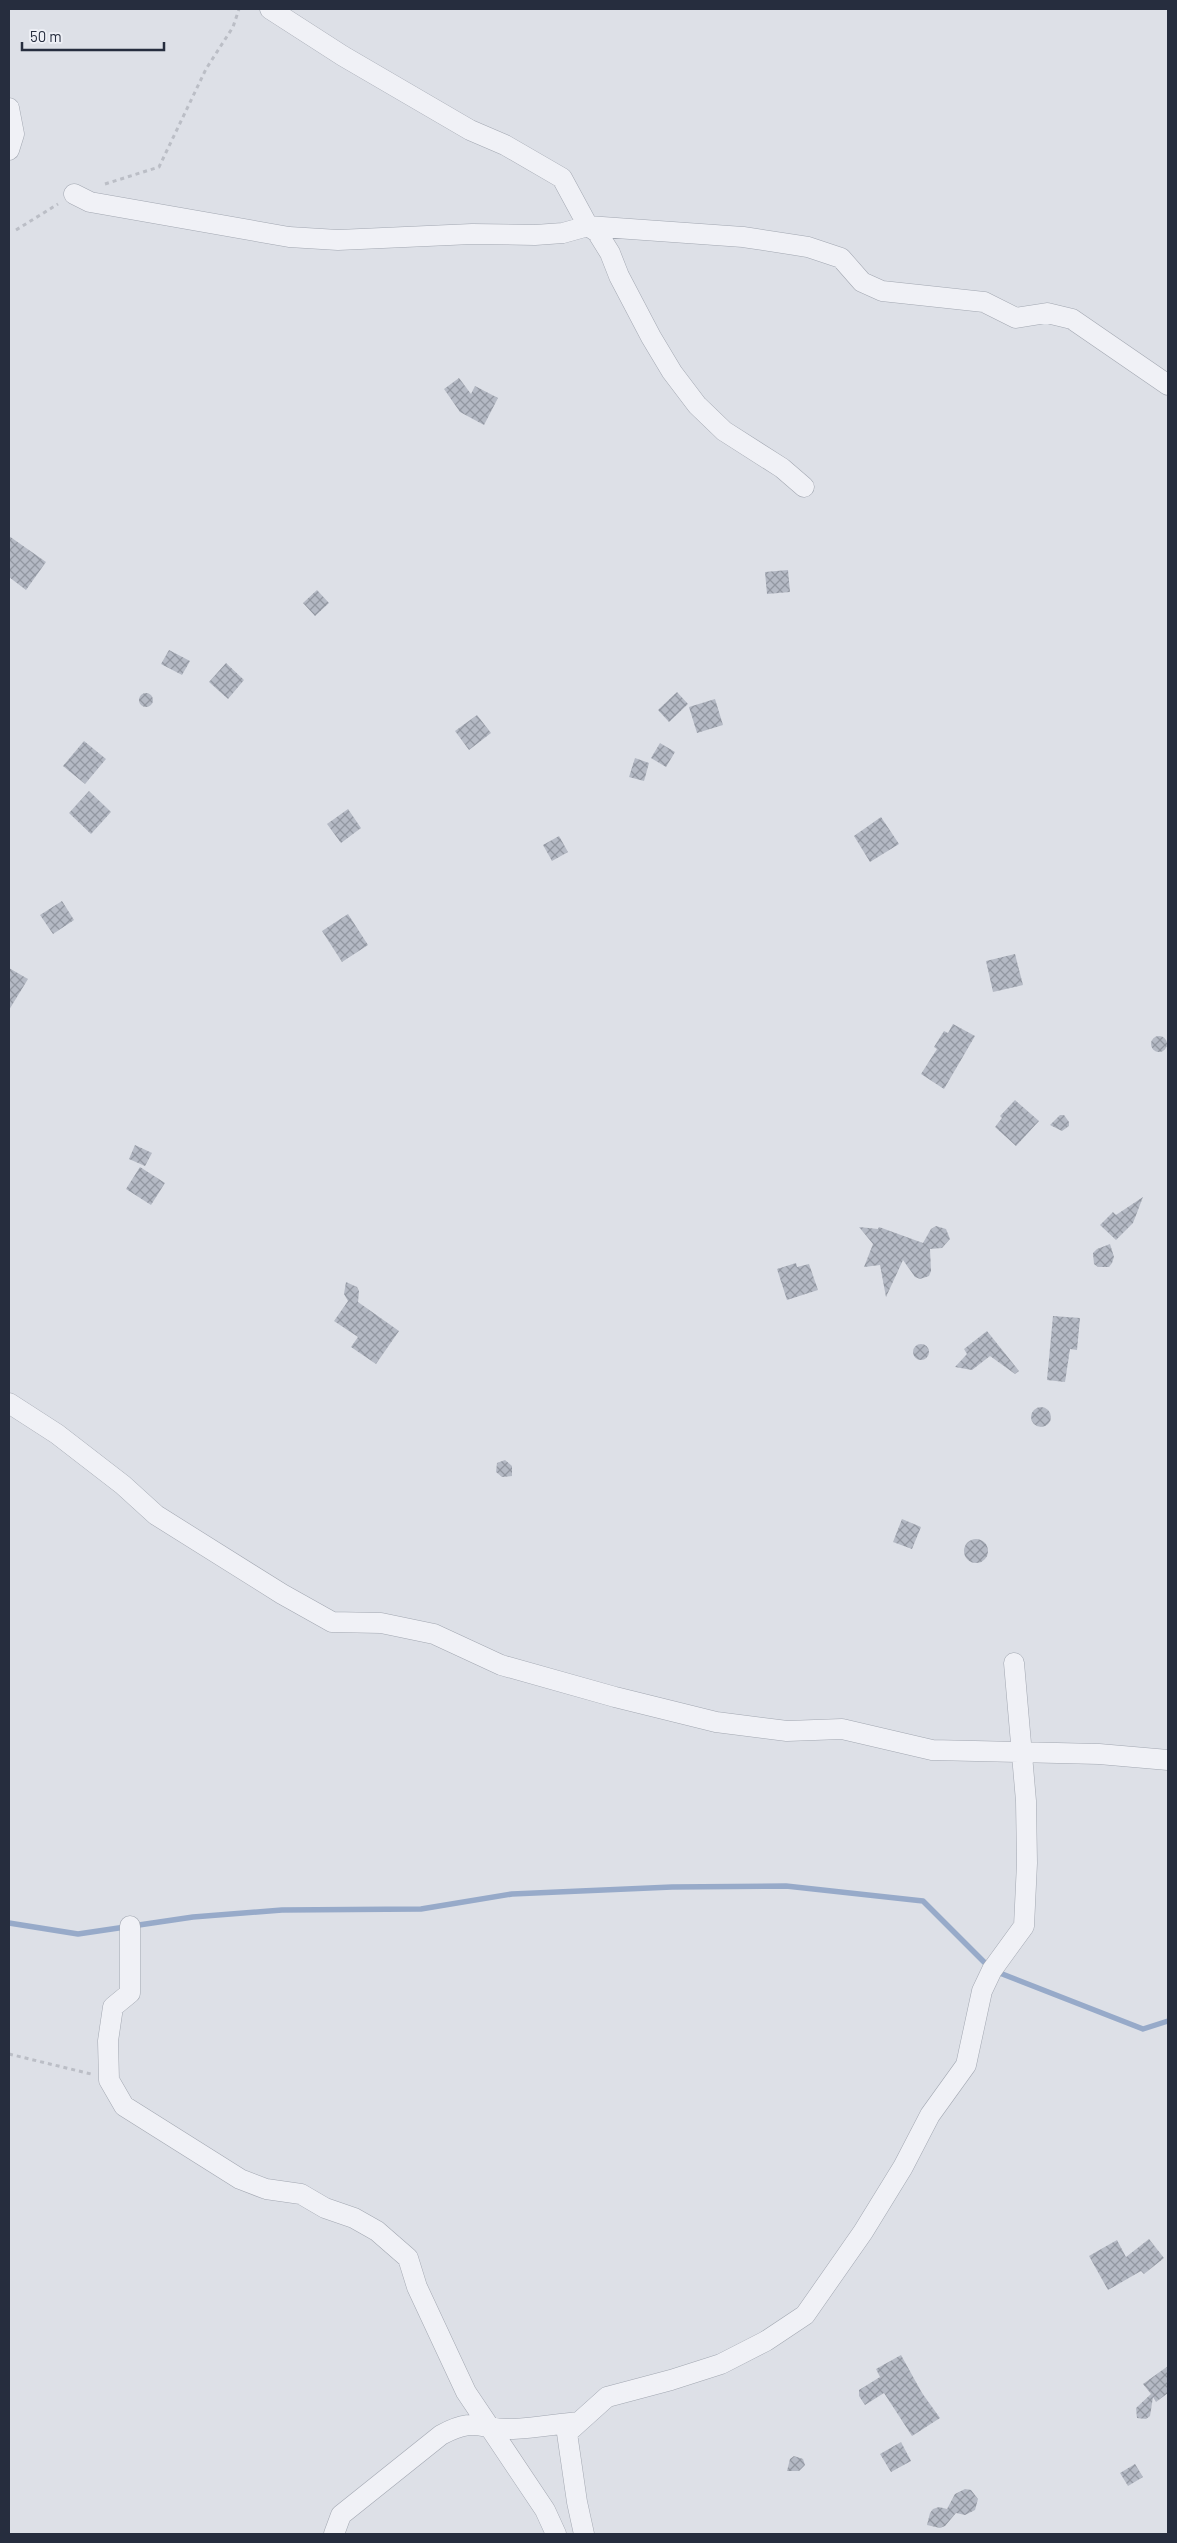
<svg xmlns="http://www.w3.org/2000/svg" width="1177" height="2543" font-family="Barlow,sans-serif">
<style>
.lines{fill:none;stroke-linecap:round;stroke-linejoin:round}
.stream{stroke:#97aac9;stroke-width:5.5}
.building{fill:url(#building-cross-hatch)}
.minor-casing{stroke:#a2a7b1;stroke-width:21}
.path{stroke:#bbbec6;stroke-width:3;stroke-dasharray:4 4;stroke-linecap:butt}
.minor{stroke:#f0f1f6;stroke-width:20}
</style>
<defs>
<pattern id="building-cross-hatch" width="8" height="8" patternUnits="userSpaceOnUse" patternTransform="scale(1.25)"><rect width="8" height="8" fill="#b4b9c4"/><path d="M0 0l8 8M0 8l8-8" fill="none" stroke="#9297a1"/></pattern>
</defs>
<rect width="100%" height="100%" fill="#dde0e7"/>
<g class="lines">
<path class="stream" d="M9,1923L78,1934L193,1917L282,1910L421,1909L512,1894L672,1887L786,1886L923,1901L992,1970L1143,2029L1168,2021"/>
</g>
<path class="building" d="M459,378L471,394L475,386L498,398L484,425L460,412L444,389Z
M9,536L46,562L26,590L9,577Z
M788,570L790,592L767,594L765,572Z
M317,590L329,603L315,616L303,603Z
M169,650L190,661L182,675L161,664Z
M226,663L244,680L228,699L209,682Z
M677,692L688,704L669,722L658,710Z
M139 700a7 7 0 1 1 14 0a7 7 0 1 1-14 0Z
M715,699L723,725L697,733L689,707Z
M477,715L491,733L469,750L455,731Z
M84,741L106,759L85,784L63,766Z
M660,743L675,752L666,767L651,758Z
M635,758L649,763L644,781L629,777Z
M89,791L111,812L91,834L69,813Z
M348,809L361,828L341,843L327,824Z
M881,817L899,844L870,862L854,836Z
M559,836L568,852L552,861L543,845Z
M62,901L74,920L53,934L40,915Z
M348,914L368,945L342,962L322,931Z
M1015,954L1023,985L993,992L986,961Z
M9,968L28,979L9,1010Z
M953,1024L975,1036L944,1089L921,1074L937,1049L934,1047L944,1031L948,1033Z
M1151 1044a8 8 0 1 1 16 0a8 8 0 1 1-16 0Z
M1015,1100L1039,1121L1016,1146L995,1127L1002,1118L1000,1116Z
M1060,1115H1064L1069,1122V1126L1062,1131L1050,1125Z
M135,1145L152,1153L145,1166L129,1159Z
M140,1167L165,1183L151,1205L126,1189Z
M1143,1197L1133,1223L1116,1240L1100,1225L1113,1212L1116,1215Z
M936,1226L946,1229L950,1239L942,1248L930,1249L931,1271L929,1276L920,1279L915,1277L903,1260L886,1297L880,1265L864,1267L873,1244L859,1227L878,1229L879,1227L923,1243L931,1229Z
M1110,1244L1114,1257L1112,1263L1109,1267H1098L1094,1264L1093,1253L1097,1249Z
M796,1263L797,1267L809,1264L818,1290L787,1300L777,1269Z
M346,1282L357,1287L359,1291L358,1302L399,1331L376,1364L351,1347L358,1337L334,1321L348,1301L344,1294Z
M1053,1316L1080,1318L1077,1350L1070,1349L1065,1382L1047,1380Z
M987,1331L1019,1371L1015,1374L990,1356L972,1370L955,1367L967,1354L964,1349Z
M913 1352a8 8 0 1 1 16 0a8 8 0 1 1-16 0Z
M1031 1417a10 10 0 1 1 20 0a10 10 0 1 1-20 0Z
M505,1460L512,1466V1476L502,1477L496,1472L497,1463Z
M902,1519L921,1527L912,1549L893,1542Z
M964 1551a12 12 0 1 1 24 0a12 12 0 1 1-24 0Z
M1149,2239L1164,2258L1144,2274L1141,2271L1108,2290L1089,2256L1117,2240L1126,2257Z
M901,2355L922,2393L940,2418L912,2436L884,2393L865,2405L859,2396V2390L880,2377L876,2369Z
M1168,2366V2393L1156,2402L1153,2397L1150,2416L1146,2419L1137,2418L1136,2408L1151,2394L1143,2384Z
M901,2442L911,2461L891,2472L880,2454Z
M794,2456L803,2459L805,2465L799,2471H787L790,2459Z
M1135,2464L1143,2477L1128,2486L1120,2473Z
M965,2489L971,2490L978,2499L975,2510L965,2515L956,2513L945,2526L940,2528L927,2525L930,2513L933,2509L939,2507L947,2509L955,2494Z"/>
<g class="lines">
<defs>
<path id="minor" d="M270,9L343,56L470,130L505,145L562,178L588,226L597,232L610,253L619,276L651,337L672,372L697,405L724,431L782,468L804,487
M9,108L14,134L9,150
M74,194L90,202L289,237L338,240L472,234L535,235L563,233L588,226L743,237L808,247L841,258L862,282L882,291L984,302L1016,318L1047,313L1072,319L1168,385
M9,1403L57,1434L123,1485L156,1515L282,1594L332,1622L381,1623L434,1634L501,1665L615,1697L716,1722L787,1731L842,1729L932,1750L1099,1754L1168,1760
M130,1926V1993L113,2007L108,2041L109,2080L124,2106L240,2179L266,2189L301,2194L325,2208L354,2218L377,2231L408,2258L417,2287L466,2392L545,2510L556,2534
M334,2534L341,2515L441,2435C476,2416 479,2430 513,2429C535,2428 557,2424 579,2422
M584,2534L577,2502L567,2433L607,2397L671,2380L721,2364L766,2341L805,2315L863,2232L903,2167L930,2115L966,2065L982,1991L992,1970L1024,1926L1027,1863L1026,1801L1014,1663"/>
</defs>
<use href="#minor" class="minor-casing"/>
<path class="path" d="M105,184L159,167L206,69L233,27L239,9
M16,230L58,204
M9,2054L91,2074"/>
<use href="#minor" class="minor"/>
</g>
<rect width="1177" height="2543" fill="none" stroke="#262d3e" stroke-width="20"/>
<path d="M22 42v8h142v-8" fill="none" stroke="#262d3e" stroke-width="2.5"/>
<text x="30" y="42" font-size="15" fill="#262d3e" stroke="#edeff5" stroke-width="4" paint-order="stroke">50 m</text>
</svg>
